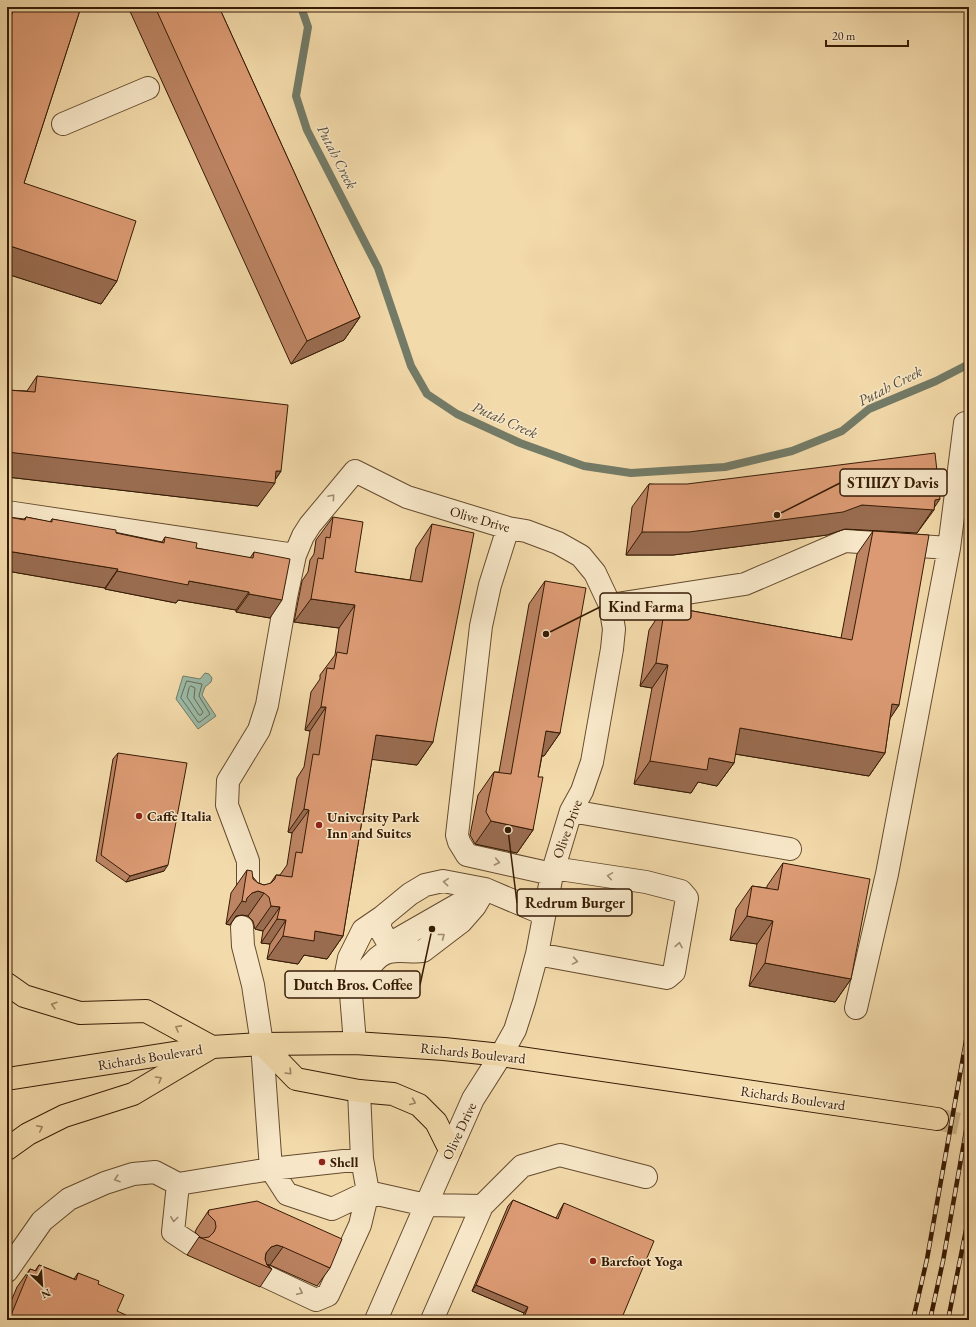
<svg xmlns="http://www.w3.org/2000/svg" width="976" height="1327" font-family="'EB Garamond',serif">
<style>
.water{fill:#9bbba8;stroke:#737b67}
.lines{fill:none;stroke-linecap:round;stroke-linejoin:round}
.shore{stroke:#686b56;stroke-width:1}
.stream{stroke:#737b67;stroke-width:8}
.major-tunnel{stroke:#cdb489;stroke-width:22;stroke-dasharray:22 11;stroke-linecap:butt}
.minor-casing{stroke:#654b2e;stroke-width:24}
.major-casing{stroke:#361b05;stroke-width:24}
.highway-casing{stroke:#361b05;stroke-width:24}
.minor{stroke:#f7e7c8;stroke-width:22}
.major{stroke:#f3daaa;stroke-width:22}
.highway{stroke:#f3daaa;stroke-width:22}
.rail-casing{stroke:#361b05;stroke-width:4.5}
.rail{stroke:#f7e7c8;stroke-width:3;stroke-dasharray:9;stroke-linecap:butt}
.wall{fill:#bc8463;stroke:#361b05}
.shaded-wall{fill:#996c50;stroke:#361b05}
.building{fill:#db9a73;stroke:#361b05}
.oneway{stroke:#a08b70}
.oneway2{stroke:#9e8460}
.poi-dot{fill:#8f2418;stroke:#f7e7c8;stroke-width:1.5}
.labels{text-anchor:middle;stroke-width:3;stroke-linejoin:round;paint-order:stroke}
.street-label{font-size:14px;fill:#361b05;stroke:#f7e7c8}
.poi-label{font-size:14px;font-weight:bold;fill:#361b05;stroke:#f7e7c8;text-anchor:start}
.water-label{font-size:15px;font-style:italic;fill:#544b36;stroke:#f7e7c8}
.leader{fill:none;stroke:#361b05;stroke-width:1.5}
.callout-dot{fill:#361b05;stroke:#f7e7c8;stroke-width:1.5}
.callout{fill:#f7e7c8;stroke:#361b05;stroke-width:1.5}
.callout-label{font-size:15px;text-anchor:middle;font-weight:bold;fill:#361b05}
</style>
<rect width="100%" height="100%" fill="#f3daaa"/>
<filter id="stains"><feTurbulence type="fractalNoise" baseFrequency=".005" numOctaves="4"/><feColorMatrix values="0 0 0 0 .2 0 0 0 0 .09 0 0 0 0 .02 0 0 0 .5 -.17"/></filter>
<radialGradient id="worn" r=".72"><stop offset=".6" stop-color="#630" stop-opacity="0"/><stop offset="1" stop-color="#630" stop-opacity=".3"/></radialGradient>
<path class="water" d="M205,673L209,674L212,678L211,682L205,687L202,695L216,716L198,729L176,699L183,676L200,679Z"/>
<g class="lines">
<path class="shore" d="M187,681L202,684L199,696L210,714L200,722H198L181,698Z
M191,686L195,688L194,698L203,712L201,715H199L187,697L189,688Z"/>
<path class="stream" d="M301,7L308,27L296,96L307,130L378,268L411,366L427,394L457,414L520,443L584,466L631,473L725,467L792,451L842,431L869,409L936,381L969,364"/>
<path class="major-tunnel" d="M937,1119L969,1126"/>
<defs>
<path id="minor" d="M63,124L148,88
M7,512L295,555
M508,528L490,585L481,626L457,835L459,842L467,855L552,874
M610,605L745,584L845,541L949,548L965,423
M571,811L790,849
M248,896V861L227,805L228,781L259,730L267,705L286,597L295,555L303,536L310,525L355,471L407,497L508,528L526,531L558,543L581,556L595,573L610,605L614,629L612,649L592,762L582,791L571,811L552,874L537,954L524,1002L515,1030L501,1055L473,1099L426,1205L376,1320
M382,917L379,927L387,941L398,939L480,892
M537,954L667,978L674,972L687,898L681,891L646,882L553,868
M350,982C355,980 359,977 363,973C373,965 376,955 389,952C401,949 412,953 423,951L461,922L475,906L485,889
M856,1008L887,874L949,548
M355,1043L350,982L346,973L349,958L363,930L382,917L410,894L425,885L443,881L485,889L544,914
M362,1159L271,1169L287,1194L332,1209L368,1192L426,1205L482,1206L522,1166L560,1155L646,1177
M178,1184L173,1232L191,1244
M7,1271L42,1221L69,1199L105,1183L133,1174L155,1172L178,1184L271,1169L262,1044L253,985L243,946L242,927
M265,1276L316,1300L328,1295L360,1225L368,1192L362,1159L359,1091
M432,1320L482,1206"/>
<path id="major" d="M262,1044L296,1079L359,1091L393,1094L419,1105L436,1122L450,1150
M7,1079L212,1047L262,1044L355,1043L444,1049L501,1055L937,1119"/>
<path id="highway" d="M7,984L24,996L80,1013L146,1011L212,1047
M7,1149L28,1134L64,1116L133,1094L212,1047"/>
</defs>
<use href="#minor" class="minor-casing"/>
<use href="#major" class="major-casing"/>
<use href="#highway" class="highway-casing"/>
<use href="#minor" class="minor"/>
<use href="#major" class="major"/>
<use href="#highway" class="highway"/>
<defs>
<path id="rail" d="M913,1320L927,1259L969,1024
M930,1320L943,1261L969,1114
M948,1320L969,1215"/>
</defs>
<use href="#rail" class="rail-casing"/>
<use href="#rail" class="rail"/>
</g>
<path class="wall" d="M7,7H81L24,183L117,281L101,304L7,274Z
M128,7H219L360,317L344,340L291,364Z
M37,376L281,471L258,506L7,477V390L27,391Z
M649,484L934,509V510L917,533L845,529L827,535L673,555H626L632,507Z
M7,517H8L24,519L26,517L50,522L52,519L162,542L165,537L196,548L250,558L254,552L270,618L236,612V610L178,600L176,603L105,589V588L7,571Z
M333,517L355,572L410,580L416,548L432,524L433,742L417,765L372,759L343,936L327,959L304,955L298,964L267,959L270,944L261,943L263,931L255,929L253,921L248,916L242,915L236,916L230,925L226,924L231,893L247,870L258,883L264,885L270,884L276,875H280L287,865L292,833L288,832L297,778L304,767L310,731L305,730L311,692L320,679V675L335,655L339,628L294,622L302,581L308,572L310,560L314,554L316,540Z
M873,531L899,705L890,718L885,753L869,776L735,754L734,763L717,786L698,782L691,793L634,784L652,688L640,686L649,630L665,606L841,638L857,554Z
M545,581L560,733L544,756H542L538,777L533,830L517,853L475,844L470,835L478,795L494,772H499L529,604Z
M118,753L164,871L126,882L96,861L113,759Z
M783,863L851,979L835,1002L749,986L757,944L730,940L736,909L752,886L767,888V886Z
M513,1200L556,1218L560,1210L564,1203L621,1320H521L524,1313L472,1291L508,1206Z
M209,1210L330,1268L317,1286L270,1265L267,1264L272,1269L260,1287L187,1255L199,1237L201,1238L195,1232L197,1228Z
M39,1265L74,1279L78,1273L98,1284L124,1320H7V1311L17,1287L30,1269L35,1271Z"/>
<path class="shaded-wall" d="M7,245L117,281L101,304L7,274Z
M360,317L344,340L291,364L307,341Z
M7,452L276,471H281L273,483H275L258,506L7,477Z
M940,499L917,533L845,529L827,535L673,555H626L642,532L862,505Z
M7,551L118,569L105,588L7,571Z
M117,571L189,581L249,592L236,610L178,600L176,603L105,589Z
M249,594L282,600L270,618L236,612Z
M311,599L355,605L339,628L294,622Z
M656,663L668,665L652,688L640,686Z
M892,704L899,705L883,729Z
M321,707H326L310,731L305,730Z
M740,728L885,753L869,776L723,752Z
M546,731L560,733L544,756L530,754Z
M376,735L433,742L417,765L360,758Z
M709,758L734,763L717,786L698,782L691,793L634,784L650,761Z
M304,809L309,810L292,833L288,832Z
M491,821L533,830L517,853L475,844Z
M168,865L164,871L126,882L130,876Z
M258,891L264,893L248,916L242,915L236,916L230,925L226,924L242,901L247,898L252,893Z
M271,906L280,907L263,931L255,929Z
M747,916L773,921L757,944L730,940Z
M277,919L286,920L270,944L261,943Z
M315,931L343,936L327,959L304,955L298,964L267,959L283,936Z
M765,963L851,979L835,1002L749,986Z
M277,1245L283,1247L270,1265L264,1264L266,1253L271,1247Z
M476,1285L528,1307L524,1313L472,1291Z"/>
<path class="building" d="M14,7H81L24,183L136,221L117,281L7,245V30Z
M155,7H219L360,317L307,341Z
M37,376L288,405L281,471H276L275,483L7,452V390L35,392Z
M935,453L940,499L935,500L934,510L862,505L843,512L689,532H642L649,484H687Z
M8,517L25,520L26,517L52,522V519L116,530V533L164,543L165,537L197,543L196,548L253,558L254,552L290,559L282,600L249,594V592L189,581L188,585L117,571L118,569L7,551V520Z
M333,517L363,522L355,572L422,582L432,524L474,533L433,742L376,735L343,936L315,931L314,941L283,936L286,920L277,919L280,907L271,906L269,897L264,893L258,891L252,893L247,898L246,902L242,901L247,870L252,871L253,879L258,883L264,885L271,883L275,879L276,875L292,877L296,852L302,853L309,810L304,809L313,754L319,755L326,707H321L327,668L334,669L337,652L347,654L355,605L311,599L318,558L323,559L326,537L330,538Z
M873,531L929,535L899,705L892,704L885,753L740,728L734,763L709,758L707,770L650,761L668,665L656,663L665,606L852,640Z
M545,581L586,588L560,733L546,731L538,777H543L533,830L491,821L486,812L494,772L511,774Z
M118,753L187,763L168,865L130,876L101,855Z
M783,863L870,879L851,979L765,963L773,921L747,916L752,886L778,890Z
M513,1200L558,1219L564,1203L654,1241L621,1320H523L528,1307L476,1285Z
M257,1201L342,1239L330,1268L283,1247L277,1245L271,1247L266,1253L265,1259L267,1265L272,1269L199,1237L203,1238L209,1237L214,1232L216,1227L215,1221L208,1214L209,1210Z
M39,1265L76,1280L78,1273L99,1281L98,1284L124,1295L117,1311L126,1315L124,1320H9L30,1269L36,1271Z"/>
<defs><path id="oneway-chevron" d="M-2-3.5L2.5 0L-2 3.5" fill="none" stroke-width="1.6" stroke-linecap="round" stroke-linejoin="round"/></defs>
<g class="oneway">
<use href="#oneway-chevron" transform="translate(332 497) rotate(-50)"/>
<use href="#oneway-chevron" transform="translate(497 862) rotate(12)"/>
<use href="#oneway-chevron" transform="translate(610 876) rotate(-171)"/>
<use href="#oneway-chevron" transform="translate(446 882) rotate(-175)"/>
<use href="#oneway-chevron" transform="translate(442 936) rotate(-38)"/>
<use href="#oneway-chevron" transform="translate(679 945) rotate(-80)"/>
<use href="#oneway-chevron" transform="translate(575 961) rotate(10)"/>
<use href="#oneway-chevron" transform="translate(117 1179) rotate(161)"/>
<use href="#oneway-chevron" transform="translate(174 1219) rotate(97)"/>
<use href="#oneway-chevron" transform="translate(300 1292) rotate(25)"/>
</g>
<g class="oneway2">
<use href="#oneway-chevron" transform="translate(54 1005) rotate(-163)"/>
<use href="#oneway-chevron" transform="translate(178 1028) rotate(-151)"/>
<use href="#oneway-chevron" transform="translate(289 1072) rotate(46)"/>
<use href="#oneway-chevron" transform="translate(159 1079) rotate(-31)"/>
<use href="#oneway-chevron" transform="translate(413 1102) rotate(23)"/>
<use href="#oneway-chevron" transform="translate(40 1128) rotate(-26)"/>
</g>
<g class="poi-dot">
<circle cx="139" cy="816" r="4"/>
<circle cx="319" cy="825" r="4"/>
<circle cx="322" cy="1162" r="4"/>
<circle cx="593" cy="1261" r="4"/>
</g>
<g class="labels">
<g class="street-label">
<text transform="translate(480 519) rotate(16)" y="5">Olive Drive</text>
<text transform="translate(567 829) rotate(-70)" y="5">Olive Drive</text>
<text transform="translate(473 1053) rotate(6)" y="5">Richards Boulevard</text>
<text transform="translate(150 1057) rotate(-9)" y="5">Richards Boulevard</text>
<text transform="translate(793 1098) rotate(8)" y="5">Richards Boulevard</text>
<text transform="translate(459 1131) rotate(-65)" y="5">Olive Drive</text>
</g>
<g class="poi-label">
<text x="147" y="821">Caffe Italia</text>
<text x="327" y="822">University Park<tspan x="327" dy="16">Inn and Suites</tspan></text>
<text x="330" y="1167">Shell</text>
<text x="601" y="1266">Barefoot Yoga</text>
</g>
<g class="water-label">
<text transform="translate(337 157) rotate(63)" y="5">Putah Creek</text>
<text transform="translate(890 386) rotate(-27)" y="5">Putah Creek</text>
<text transform="translate(505 420) rotate(24)" y="5">Putah Creek</text>
</g>
</g>
<path class="leader" d="M777 515L840 483M546 634L600 607M508 830L517 903M432 929L420 985"/>
<g class="callout-dot">
<circle cx="777" cy="515" r="4"/>
<circle cx="546" cy="634" r="4"/>
<circle cx="508" cy="830" r="4"/>
<circle cx="432" cy="929" r="4"/>
</g>
<g class="callout">
<rect x="840" y="469" width="107" height="27" rx="4"/>
<rect x="600" y="593" width="91" height="27" rx="4"/>
<rect x="517" y="889" width="115" height="27" rx="4"/>
<rect x="285" y="971" width="135" height="27" rx="4"/>
</g>
<g class="callout-label">
<text x="893" y="488">STIIIZY Davis</text>
<text x="646" y="612">Kind Farma</text>
<text x="575" y="908">Redrum Burger</text>
<text x="353" y="990">Dutch Bros. Coffee</text>
</g>
<rect width="976" height="1327" fill="none" stroke="#f3daaa" stroke-width="24"/>
<rect x="8" y="8" width="960" height="1311" fill="none" stroke="#361b05" stroke-width="2"/>
<rect x="12" y="12" width="952" height="1303" fill="none" stroke="#361b05"/>
<g transform="translate(42 1285) rotate(155)" stroke="#f7e7c8" stroke-width="3" paint-order="stroke">
<path d="M0-3L7 15L0 10L-7 15Z" fill="#361b05"/>
<text y="-6" font-size="11" font-weight="bold" text-anchor="middle" fill="#361b05">N</text>
</g>
<path d="M826 40v6h82v-6" fill="none" stroke="#361b05" stroke-width="2"/>
<text x="832" y="40" font-size="12" fill="#361b05" stroke="#f7e7c8" stroke-width="3" paint-order="stroke">20 m</text>
<rect width="100%" height="100%" filter="url(#stains)"/>
<rect width="100%" height="100%" fill="url(#worn)"/>
</svg>
